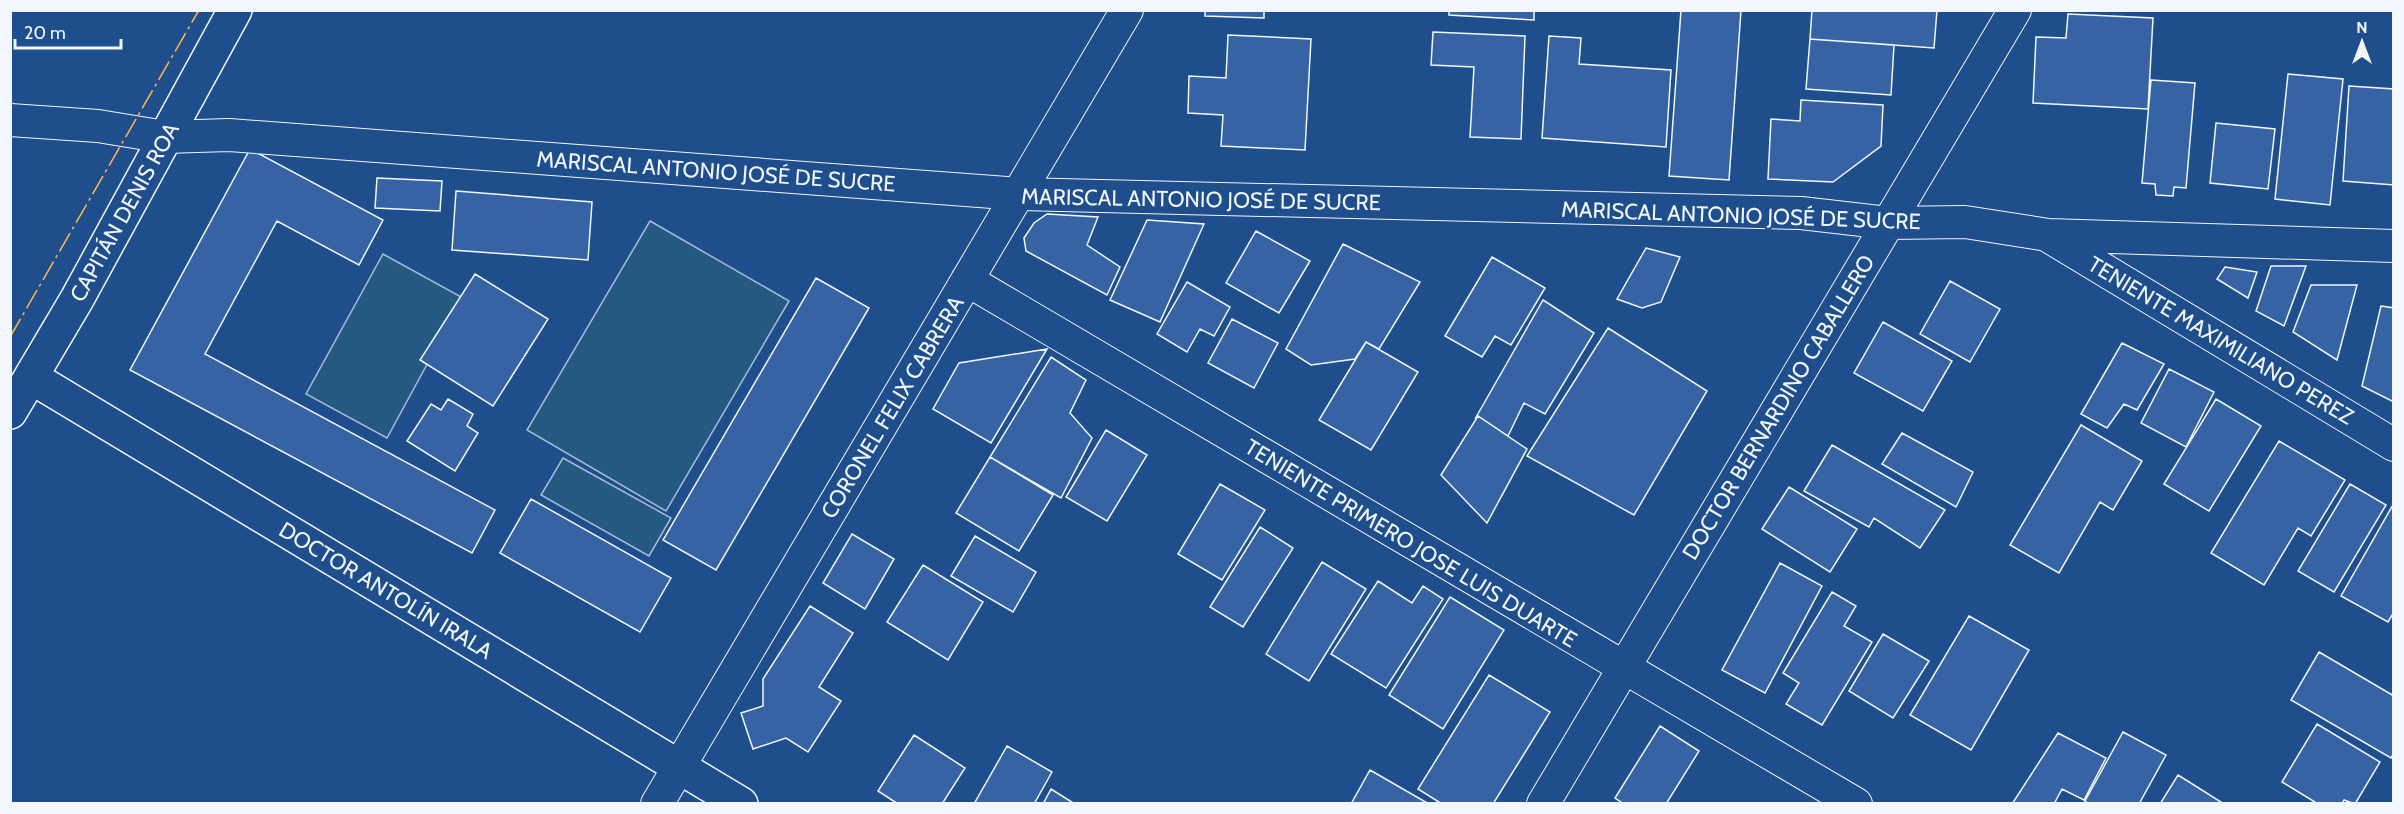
<svg xmlns="http://www.w3.org/2000/svg" width="2404" height="814" font-family="Cabin,sans-serif">
<style>
.green{fill:#245a82;stroke:#a8bbd7;stroke-width:1.5}
.building{fill:#3563a3;stroke:#f2f6ff;stroke-width:1.5}
.lines{fill:none;stroke-linecap:round;stroke-linejoin:round}
.street-casing{stroke:#f2f6ff;stroke-width:34}
.secondary-casing{stroke:#f2f6ff;stroke-width:36}
.street{stroke:#1f4e8c;stroke-width:32}
.secondary{stroke:#1f4e8c;stroke-width:33}
.power{stroke:#ffb74d;stroke-width:1.5;stroke-dasharray:21 4.5 3 4.5;stroke-linecap:butt}
.labels{text-anchor:middle;stroke-width:4.5;stroke-linejoin:round;paint-order:stroke}
.street-label{font-size:22px;fill:#f2f6ff;stroke:#1f4e8c}
</style>
<rect width="100%" height="100%" fill="#1f4e8c"/>
<path class="green" d="M650,221L789,301L666,511L527,430Z
M383,254L463,298L387,438L306,394Z
M563,458L671,518L649,556L541,495Z"/>
<path class="building" d="M1205,10H1264V18L1205,16Z
M1449,10H1534V20L1449,15Z
M1681,10H1741L1729,180L1669,176Z
M1812,10H1937L1934,48L1810,39Z
M2068,14L2153,18L2148,109L2033,103L2036,37L2066,38Z
M1433,32L1525,36L1521,139L1470,137L1474,67L1431,65Z
M1228,35L1311,39L1305,150L1221,146L1223,115L1188,113L1189,76L1226,78Z
M1549,36L1581,38L1579,64L1671,70L1666,147L1542,138Z
M1810,39L1894,45L1891,95L1806,89Z
M2288,74L2343,79L2330,205L2275,199Z
M2151,80L2195,83L2186,188L2174,187L2173,196L2156,195L2155,184L2142,183Z
M2349,86L2394,89V185L2343,181Z
M1801,100L1883,105L1881,146L1833,182L1768,179L1771,119L1800,121Z
M2216,123L2275,129L2268,189L2210,183Z
M250,149L383,220L359,265L277,221L205,354L495,510L472,553L130,370Z
M377,178L442,181L440,211L375,208Z
M456,191L592,202L588,260L452,250Z
M1047,214L1098,217L1087,245L1120,267L1107,295L1026,251L1024,238L1034,223Z
M1147,220L1204,224L1160,322L1110,300Z
M1256,231L1310,261L1279,313L1226,283Z
M1343,244L1420,282L1379,349L1366,342L1355,359L1311,365L1286,349Z
M1646,248L1680,257L1661,302L1642,308L1617,299Z
M1492,257L1545,288L1511,345L1495,336L1482,357L1445,336Z
M2271,266H2306L2284,326L2256,311Z
M2225,267L2257,272L2248,298L2217,279Z
M475,274L548,319L493,406L420,360Z
M816,278L869,308L716,570L663,540Z
M1950,281L2000,309L1970,362L1920,334Z
M1187,282L1230,307L1214,336L1200,329L1187,352L1157,334Z
M2311,285H2357L2337,360L2293,332Z
M1543,300L1594,333L1545,414L1524,403L1508,436L1478,416L1475,419Z
M2381,306L2394,308V402L2362,386Z
M1232,319L1278,343L1254,388L1208,363Z
M1883,322L1952,361L1923,411L1854,373Z
M1608,328L1707,391L1634,515L1527,456Z
M1366,342L1418,372L1371,450L1319,420Z
M2122,343L2164,364L2137,410L2124,404L2107,428L2081,414Z
M1047,349L991,443L933,409L959,363Z
M1051,357L1086,380L1070,413L1092,438L1061,498L990,457Z
M2169,369L2214,392L2186,447L2141,423Z
M448,399L473,414L467,426L478,433L455,471L407,441L431,404L441,410Z
M2216,399L2261,426L2209,511L2164,484Z
M1478,416L1527,449L1487,523L1441,475Z
M2081,425L2142,461L2113,510L2100,502L2059,573L2010,545Z
M1106,430L1147,455L1107,521L1066,497Z
M1902,433L1973,472L1956,507L1882,464Z
M2279,441L2345,480L2311,536L2298,528L2264,585L2211,553Z
M1832,445L1945,510L1920,548L1874,518L1869,527L1804,491Z
M990,457L1053,495L1019,551L956,513Z
M1220,484L1265,510L1222,580L1178,554Z
M2350,484L2386,505L2334,592L2298,571Z
M1789,487L1857,529L1830,572L1762,529Z
M531,499L671,578L640,632L500,553Z
M2394,503V612L2388,622L2341,596Z
M1260,527L1293,548L1243,627L1210,607Z
M852,534L894,559L865,609L823,583Z
M975,536L1036,572L1013,612L951,576Z
M1322,562L1366,589L1309,681L1266,654Z
M1780,563L1822,586L1765,693L1722,670Z
M923,565L983,602L948,660L887,622Z
M1378,581L1412,603L1423,586L1443,599L1386,688L1331,654Z
M1832,592L1856,606L1844,626L1872,642L1822,725L1786,704L1799,683L1783,673Z
M1450,597L1504,630L1443,729L1389,695Z
M810,606L853,633L819,687L841,701L808,752L786,738L753,749L741,713L763,706V679Z
M1969,616L2029,650L1971,750L1910,715Z
M1883,634L1929,661L1893,718L1849,691Z
M2319,652L2394,696V753L2391,758L2291,700Z
M1489,675L1550,712L1493,804H1442L1418,789Z
M2317,724L2380,762L2355,804L2344,800L2342,804H2318L2282,782Z
M1660,726L1699,751L1666,804H1624L1615,798Z
M2123,732L2166,755L2139,804H2089L2085,801Z
M2058,733L2106,758L2084,800L2062,789L2054,804H2012Z
M914,735L965,768L942,804H898L878,791Z
M1007,746L1052,772L1034,804H974Z
M1370,770L1429,804H1351Z
M2178,775L2221,802L2220,804H2160Z
M1051,789L1075,804H1043Z"/>
<g class="lines">
<defs>
<path id="street" d="M10,120L98,126L165,137L229,135L1020,194L1801,213L1888,223L1965,222L2048,235L2394,246
M2048,236L2394,445
M967,280L1856,804
M657,804L1127,10
M1543,804L2015,10"/>
<path id="secondary" d="M31,377L741,804
M10,412L77,299L235,10"/>
</defs>
<use href="#street" class="street-casing"/>
<use href="#secondary" class="secondary-casing"/>
<use href="#street" class="street"/>
<use href="#secondary" class="secondary"/>
<path class="power" d="M10,337L199,10"/>
</g>
<g class="labels">
<g class="street-label">
<text transform="translate(716 171) rotate(4)" y="8">MARISCAL ANTONIO JOSÉ DE SUCRE</text>
<text transform="translate(1201 199) rotate(1)" y="8">MARISCAL ANTONIO JOSÉ DE SUCRE</text>
<text transform="translate(124 212) rotate(-61)" y="8">CAPITÁN DENIS ROA</text>
<text transform="translate(1741 215) rotate(2)" y="8">MARISCAL ANTONIO JOSÉ DE SUCRE</text>
<text transform="translate(2221 340) rotate(31)" y="8">TENIENTE MAXIMILIANO PEREZ</text>
<text transform="translate(892 407) rotate(-59)" y="8">CORONEL FELIX CABRERA</text>
<text transform="translate(1778 407) rotate(-59)" y="8">DOCTOR BERNARDINO CABALLERO</text>
<text transform="translate(1411 543) rotate(31)" y="8">TENIENTE PRIMERO JOSE LUIS DUARTE</text>
<text transform="translate(386 590) rotate(31)" y="8">DOCTOR ANTOLÍN IRALA</text>
</g>
</g>
<rect width="2404" height="814" fill="none" stroke="#f2f6ff" stroke-width="24"/>
<g transform="translate(2362 42)" stroke="#1f4e8c" stroke-width="4.5" paint-order="stroke">
<path d="M0-4.5L10 22L0 15L-10 22Z" fill="#f2f6ff"/>
<text y="-9" font-size="16" font-weight="bold" text-anchor="middle" fill="#f2f6ff">N</text>
</g>
<path d="M15 39v9h106v-9" fill="none" stroke="#f2f6ff" stroke-width="3"/>
<text x="24" y="39" font-size="18" fill="#f2f6ff" stroke="#1f4e8c" stroke-width="4.5" paint-order="stroke">20 m</text>
</svg>
